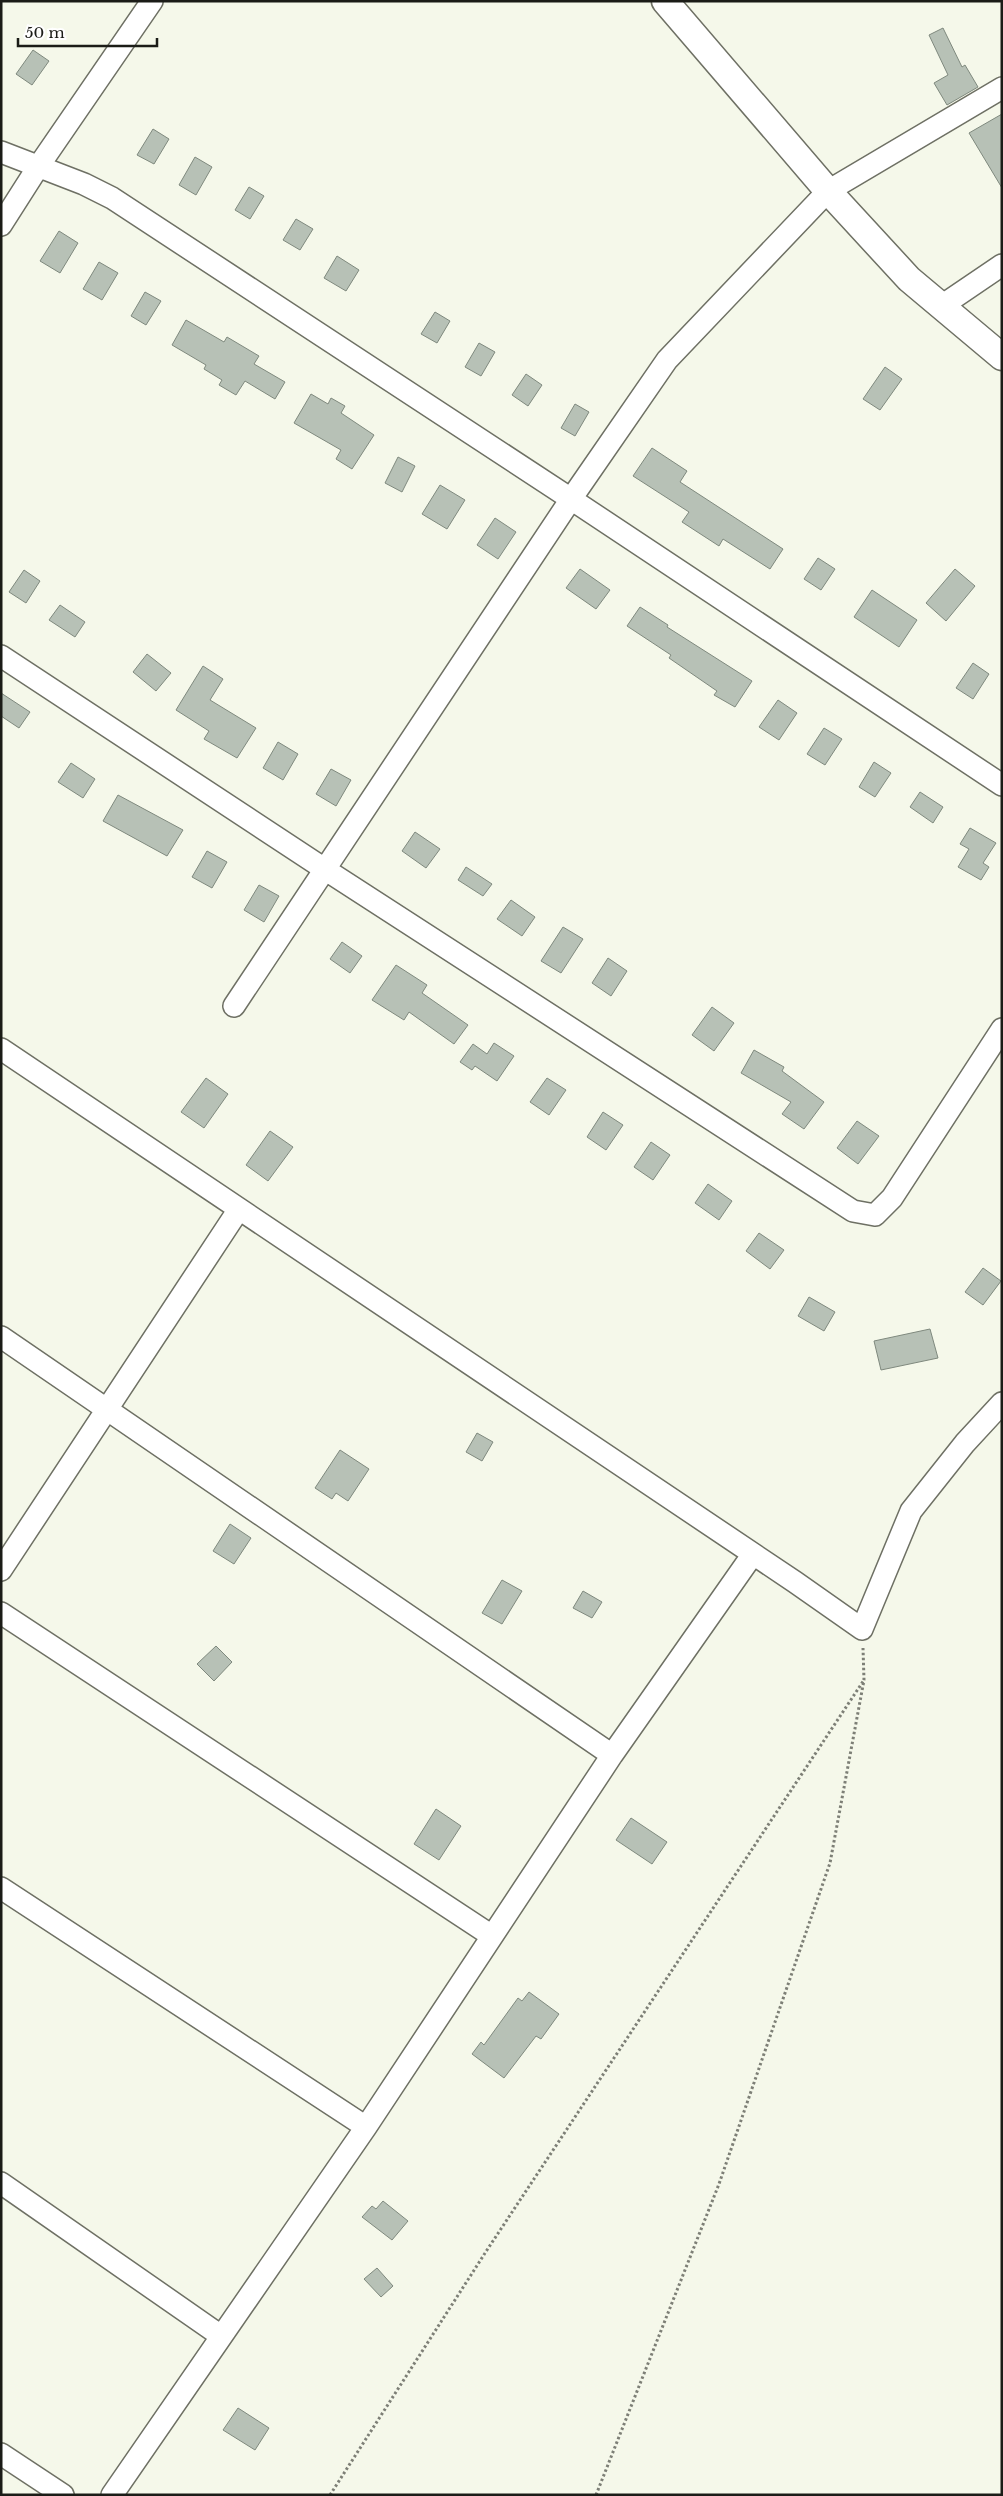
<svg xmlns="http://www.w3.org/2000/svg" width="1003" height="2496" font-family="'Libre Baskerville',serif">
<style>
.building{fill:#b7c1b6;stroke:#7f897e}
.lines{fill:none;stroke-linecap:round;stroke-linejoin:round}
.minor-casing{stroke:#6e7064;stroke-width:24}
.tertiary-casing{stroke:#6e7064;stroke-width:29}
.path{stroke:#7d7f76;stroke-width:3;stroke-dasharray:2.5 2.5;stroke-linecap:butt}
.minor{stroke:#fff;stroke-width:21}
.tertiary{stroke:#fff;stroke-width:26}
</style>
<rect width="100%" height="100%" fill="#f5f8ea"/>
<path class="building" d="M943,28L962,67L965,65L978,87L947,105L934,83L948,75L929,35Z
M33,50L49,61L32,85L16,74Z
M1002,114V188L969,133Z
M153,129L169,139L154,164L137,155Z
M195,157L212,167L196,195L179,185Z
M249,187L264,196L250,219L235,210Z
M296,219L313,229L300,250L283,240Z
M59,231L78,243L60,273L40,261Z
M337,256L359,270L346,291L324,278Z
M99,262L118,273L102,300L83,289Z
M145,292L161,301L146,325L131,316Z
M435,312L450,321L437,343L421,334Z
M186,320L224,342L227,337L259,356L254,364L285,382L275,399L245,381L236,395L219,385L222,380L204,369L206,365L172,345Z
M479,343L495,352L481,376L465,367Z
M885,367L902,379L880,410L863,399Z
M526,374L542,385L528,406L512,395Z
M311,394L328,404L331,398L345,406L341,413L374,435L352,469L336,459L341,450L294,423Z
M575,404L589,412L575,436L561,428Z
M652,448L687,471L680,482L783,549L770,569L723,539L719,546L682,522L689,512L633,476Z
M398,457L415,466L402,492L385,483Z
M440,485L465,500L447,529L422,514Z
M495,518L516,532L498,559L477,545Z
M818,558L835,569L821,590L804,579Z
M580,569L610,590L596,609L566,588Z
M955,569L975,586L946,621L926,603Z
M24,570L40,581L26,603L9,592Z
M872,590L917,620L899,647L854,617Z
M60,605L85,622L75,637L49,620Z
M640,607L668,625L667,627L752,681L735,707L714,695L717,691L669,658L671,655L627,626Z
M147,654L171,673L156,691L133,672Z
M973,663L989,674L973,699L956,688Z
M203,666L223,679L210,700L256,728L237,758L204,739L209,731L176,710Z
M1,693L30,712L19,728L1,716Z
M778,700L797,713L779,740L759,727Z
M824,728L842,739L825,765L807,754Z
M278,742L298,754L283,780L263,768Z
M874,762L891,773L875,797L859,787Z
M71,763L95,779L83,798L58,782Z
M331,769L351,780L336,806L316,794Z
M920,792L943,807L933,823L910,807Z
M118,795L183,830L167,856L103,821Z
M970,828L996,843L983,863L989,867L981,880L958,867L969,849L960,844Z
M415,832L440,849L426,868L402,851Z
M207,851L227,862L212,888L192,877Z
M466,867L492,884L483,896L458,880Z
M259,885L279,896L264,922L244,910Z
M511,900L535,917L522,936L497,919Z
M563,927L583,939L561,973L541,961Z
M342,942L362,956L350,973L330,959Z
M608,958L627,971L611,996L592,983Z
M396,965L427,985L422,993L468,1025L454,1044L409,1012L404,1020L372,1000Z
M712,1007L734,1023L714,1051L692,1035Z
M494,1043L514,1056L497,1081L475,1066L472,1070L460,1062L473,1044L487,1054Z
M754,1050L784,1067L782,1071L824,1102L804,1129L782,1114L791,1102L741,1073Z
M206,1078L228,1094L204,1128L181,1112Z
M547,1078L566,1090L549,1115L530,1102Z
M603,1112L623,1125L606,1150L587,1137Z
M857,1121L879,1136L858,1164L837,1148Z
M270,1131L293,1147L268,1181L246,1165Z
M651,1142L670,1155L653,1180L634,1167Z
M708,1184L732,1201L719,1220L695,1203Z
M759,1233L784,1250L770,1269L746,1251Z
M983,1268L1001,1281L983,1305L965,1292Z
M809,1297L835,1312L824,1331L798,1316Z
M930,1329L938,1358L881,1370L874,1341Z
M477,1433L493,1442L482,1461L466,1452Z
M340,1450L369,1469L348,1501L336,1493L332,1499L315,1488Z
M230,1524L251,1538L234,1564L213,1551Z
M502,1580L522,1591L502,1624L482,1613Z
M583,1591L602,1602L592,1618L573,1608Z
M216,1646L232,1662L214,1681L197,1664Z
M436,1809L461,1826L439,1860L414,1844Z
M631,1818L667,1842L652,1864L616,1840Z
M529,1992L559,2014L541,2039L536,2036L504,2078L472,2054L481,2042L484,2045L518,1998L522,2001Z
M383,2201L408,2221L392,2240L362,2217L372,2206L376,2209Z
M377,2268L393,2286L381,2297L364,2279Z
M238,2408L269,2428L255,2450L223,2430Z"/>
<g class="lines">
<defs>
<path id="minor" d="M1,152L84,184L112,198L571,499L1002,785
M1,225L38,167L152,1
M943,305L1002,265
M1,656L326,870L853,1211L875,1215L892,1198L1002,1029
M234,1006L571,499L667,360L828,191L1002,88
M1,1049L795,1582L862,1629L911,1511L965,1443L1002,1403
M1,1337L612,1755
M1,1570L239,1209
M1,1613L492,1936
M1,1888L366,2127
M1,2183L221,2336
M1,2454L63,2495
M112,2495L366,2127L612,1755L753,1554"/>
<path id="tertiary" d="M665,1L828,191L909,279L1002,357"/>
</defs>
<use href="#minor" class="minor-casing"/>
<use href="#tertiary" class="tertiary-casing"/>
<path class="path" d="M330,2495L487,2250L864,1680
M596,2495L719,2184L830,1863L864,1680L863,1648"/>
<use href="#minor" class="minor"/>
<use href="#tertiary" class="tertiary"/>
</g>
<rect width="1003" height="2496" fill="none" stroke="#1b1c17" stroke-width="5"/>
<path d="M18 38v8h139v-8" fill="none" stroke="#1b1c17" stroke-width="2.5"/>
<text x="25" y="38" font-size="15" fill="#1b1c17" stroke="#ffffff" stroke-width="4" paint-order="stroke">50 m</text>
</svg>
